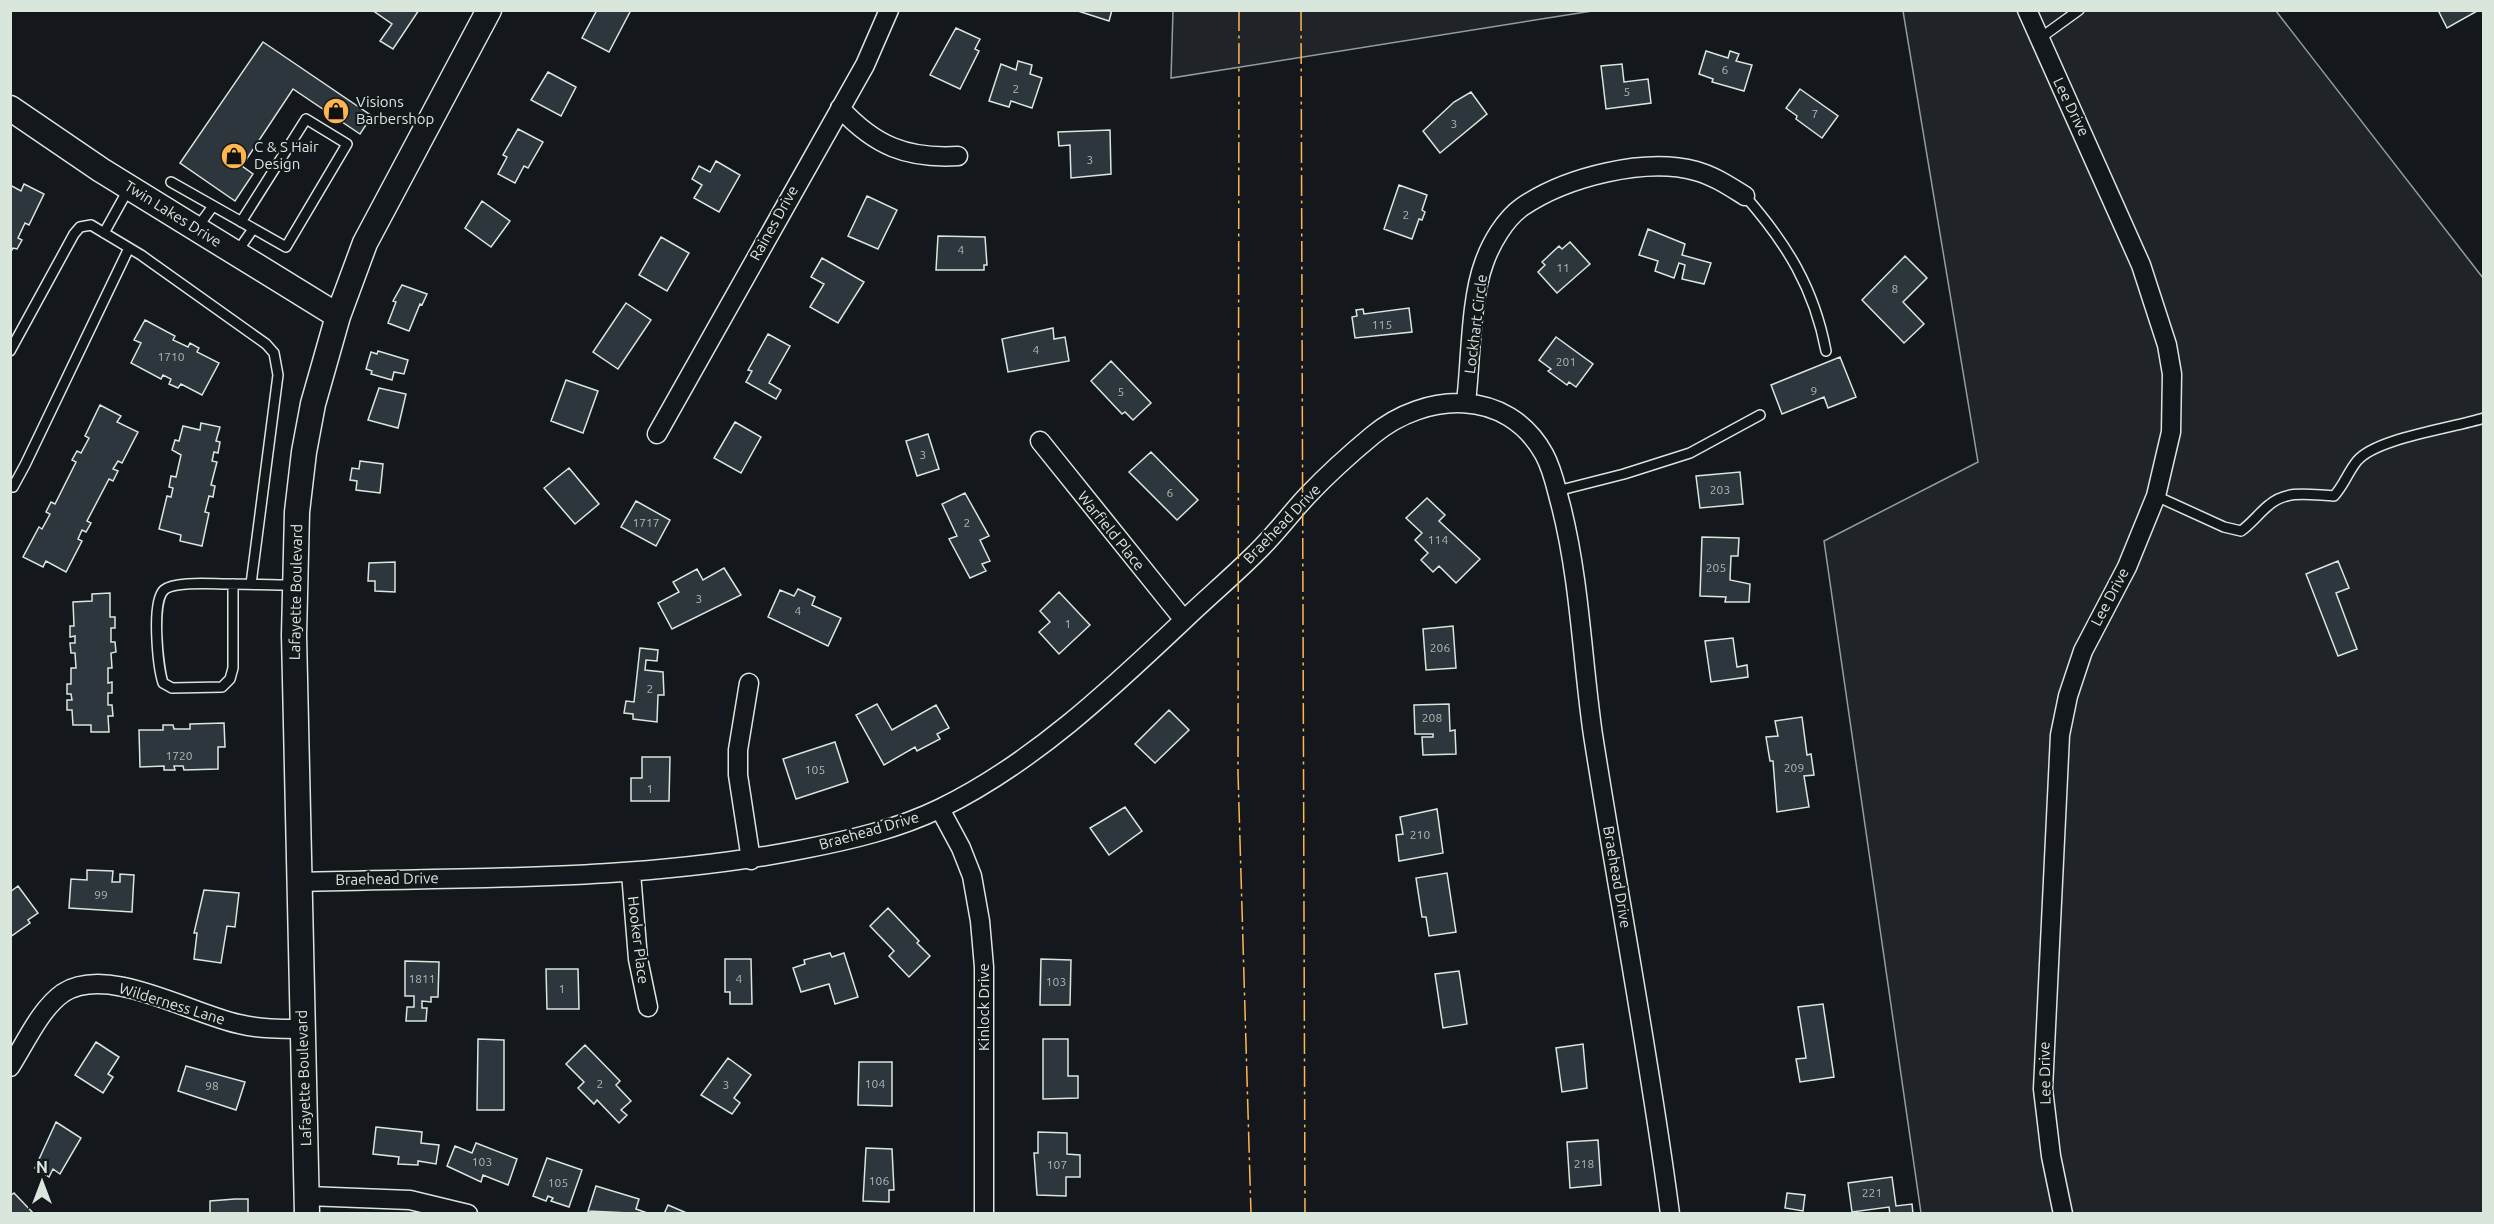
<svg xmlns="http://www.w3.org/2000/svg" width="2494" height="1224" font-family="Ubuntu,sans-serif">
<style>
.green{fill:#202428;stroke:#939e99;stroke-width:1.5}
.building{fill:#2c363c;stroke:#d8e6dc;stroke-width:1.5}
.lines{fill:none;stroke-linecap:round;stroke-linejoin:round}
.lane-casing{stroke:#d8e6dc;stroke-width:12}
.street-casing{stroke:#d8e6dc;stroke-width:21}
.secondary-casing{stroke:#d8e6dc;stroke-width:27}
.lane{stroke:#14181c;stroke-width:9}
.street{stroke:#14181c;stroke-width:18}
.secondary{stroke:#14181c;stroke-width:24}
.power{stroke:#ffb74d;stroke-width:1.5;stroke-dasharray:21 4.5 3 4.5;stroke-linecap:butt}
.labels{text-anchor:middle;stroke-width:4.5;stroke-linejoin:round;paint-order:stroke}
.number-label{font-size:12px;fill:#adbab4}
.poi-label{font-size:15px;fill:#d8e6dc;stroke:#14181c;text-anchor:start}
.street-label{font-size:15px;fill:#d8e6dc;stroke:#14181c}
</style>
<rect width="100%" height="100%" fill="#14181c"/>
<path class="green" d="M1173,11V10L1592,11L1171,78Z
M1903,11H2276L2483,278V1213H1921L1824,541L1978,462Z"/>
<path class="building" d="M372,10H419L393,49L380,41L392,24Z
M597,10H631L609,52L582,38Z
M1075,10H1112L1109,21Z
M2438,10H2479L2447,28Z
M956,28L980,39L975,49L979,51L960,89L930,75Z
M263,42L372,116L360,134L293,89L242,166L253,174L235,201L180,163Z
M1706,51L1728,58L1730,51L1739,54L1736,61L1752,65L1744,91L1712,82L1713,79L1699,74Z
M1018,61L1032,65L1030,74L1042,78L1032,108L1011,101L1009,107L989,101L1001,64L1016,70Z
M1622,64L1624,82L1648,79L1651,103L1606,109L1601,66Z
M548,72L576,87L561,116L531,100Z
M1800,89L1838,116L1822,138L1796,119L1797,116L1786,108Z
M1471,92L1487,114L1440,153L1423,131L1454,102Z
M518,129L543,142L528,168L524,166L515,183L498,174L507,157L503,155Z
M1110,130L1111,174L1071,178L1070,145L1059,146L1058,132Z
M716,161L740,175L719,212L694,198L702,185L692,179L699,166L710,172Z
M24,184L44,194L29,225L25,223L18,238L22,240L17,249L13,248L10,253V185L21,191Z
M1399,185L1427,195L1422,210L1425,212L1422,220L1419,219L1412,239L1384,229Z
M867,196L897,210L878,249L848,236Z
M482,201L510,221L491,247L465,228Z
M1648,229L1685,244L1682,255L1711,263L1704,284L1682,279L1685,265L1679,263L1674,278L1655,271L1658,261L1639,255Z
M938,236L985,237L987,265H984V270H936Z
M661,237L689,253L667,291L639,275Z
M1570,242L1590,264L1557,293L1538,272L1545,265L1542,262L1559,246L1562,249Z
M1905,256L1927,278L1903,302L1924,324L1904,343L1862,300Z
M822,258L864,282L838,323L810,307L824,284L811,277Z
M402,285L427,294L422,305L420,304L409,331L388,323L396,302L393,301Z
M626,303L651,320L618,369L593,352Z
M1409,308L1412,332L1355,338L1352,317L1357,316L1356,310L1363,309L1364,314Z
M145,320L175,336L173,340L188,347L190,343L199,348L197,352L219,363L202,395L181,384L178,388L169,384L171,379L163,375L161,379L131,363L141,343L134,340Z
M1053,328L1054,339L1065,337L1069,361L1008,372L1002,339Z
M768,334L790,346L769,383L781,390L776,399L746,382L752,371L748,370Z
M1556,337L1593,364L1576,387L1569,382L1567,385L1548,371L1551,369L1539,360Z
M378,351L408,360L404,374L394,372L392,380L371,374L372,371L366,369L371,352L377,354Z
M1840,357L1856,397L1828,408L1824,397L1782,414L1771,385Z
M1111,361L1151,403L1133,420L1125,412L1122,414L1091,381Z
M566,380L598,391L583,433L551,421Z
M379,388L406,394L398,428L368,420Z
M100,405L121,416L117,422L138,432L122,463L118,461L113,469L118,471L113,481L109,479L87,521L91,523L86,532L82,530L78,539L82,541L66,572L46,561L43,567L23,557L39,527L42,529L50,514L46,512L51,502L55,504L76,462L72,460L77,451L81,453L89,438L85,436Z
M735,422L761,437L741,473L714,458Z
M201,423L220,427L216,441L220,442L218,453L214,452L212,461L217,462L211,485L215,486L213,497L209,496L205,512L209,513L202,546L180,541L181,535L159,529L167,496L171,497L173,488L169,487L171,476L176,477L181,455L172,450L175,440L179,441L183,426L200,430Z
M928,434L939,469L917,476L906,441Z
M1151,452L1198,500L1177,520L1129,472Z
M360,461L383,464L380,493L356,490L357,481L350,480L352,468L359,469Z
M569,468L599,504L575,524L544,488Z
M1740,472L1743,504L1700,508L1696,476Z
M965,493L989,536L980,540L990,561L982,564L986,571L970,578L949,539L957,536L942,504Z
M1427,498L1445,515L1439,521L1480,559L1456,583L1439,566L1433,572L1421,560L1428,553L1415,540L1422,533L1406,518Z
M636,501L670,520L656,546L621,527Z
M1702,537L1739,538L1738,556H1731L1730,580L1750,584L1749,602H1725L1726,597L1700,596Z
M2338,561L2349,588L2336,593L2357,649L2338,656L2306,574Z
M395,562V592L375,591V581H368L369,563Z
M724,568L741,595L672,629L658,603L679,592L673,582L697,569L703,580Z
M798,589L815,597L812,605L841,618L828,646L768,617L780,590L794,596Z
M1059,592L1090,625L1059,654L1039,632L1050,622L1040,611Z
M110,593V617H115V628H111V642H115L116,652L111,653L112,668H108V683L112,682V693H108V705H112L113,716H108L109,732H91V725H73L72,710H67V700H72L71,694H67V684H71V668H76L75,653H71L70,643H75V636L70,637V626H74L73,602L92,601V594Z
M1453,626L1456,668L1426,670L1423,629Z
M1733,638L1737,667L1747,665L1748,677L1711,682L1705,641Z
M640,648L658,650L657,661L646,660L645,670L663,672L664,695H658L657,722L633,719V714L624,713L626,701L634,702Z
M877,704L892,730L936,705L949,728L937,734L940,739L917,751L915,747L884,765L856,715Z
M1449,704L1450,731L1455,730L1456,754L1423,755L1422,737H1433V734H1415L1414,705Z
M1169,710L1189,730L1155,763L1135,744Z
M1802,717L1807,755L1811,754L1814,775L1804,776L1809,807L1777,812L1773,761H1770L1766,737L1778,736L1775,721Z
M224,723L225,747H218V769L184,770L183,766H174L175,770H164V766L140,767L139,730H163V725H173L174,729H190V724Z
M835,742L848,782L796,799L783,759Z
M642,757H670L669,801H631V778H642Z
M1125,807L1142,831L1109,855L1090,828Z
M1437,809L1443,853L1399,861L1396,835L1403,834L1400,817Z
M87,870L113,871L112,882H120V874L134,875L132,912L69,908L71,879L87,880Z
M1447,873L1456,932L1429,936L1426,917H1422L1416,878Z
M18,886L38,913L28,920L30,923L10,937V892Z
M204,890L239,893L235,927L227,926L221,963L194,959L197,933H194Z
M888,908L919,941L917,943L930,956L909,977L889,956L894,951L870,926Z
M830,953L832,957L844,953L858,997L835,1004L829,984L801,992L793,968L805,964L804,960Z
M725,959H751L752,1004H730V992H725Z
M1041,959L1071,960L1070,1005H1040Z
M405,961L439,962L438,997H431V1002L422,1001V1008H427L426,1021H406L407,1007H414V996H405Z
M546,969H578L579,1009H547Z
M1459,971L1467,1024L1443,1028L1435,974Z
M1823,1004L1834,1077L1800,1082L1796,1059L1806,1058L1798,1007Z
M478,1039L504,1040V1110H477Z
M1043,1039H1068V1076H1078V1098L1043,1099Z
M96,1042L119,1057L108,1074L113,1077L103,1093L75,1075Z
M1583,1044L1587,1088L1562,1092L1556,1048Z
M585,1045L620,1081L616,1085L631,1101L621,1110L627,1115L619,1123L597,1100L594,1104L578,1088L584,1082L566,1064Z
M728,1058L751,1075L734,1098L740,1103L732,1114L701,1095Z
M859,1062H892V1106L858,1105Z
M186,1066L245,1082L236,1110L178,1091Z
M56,1122L81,1138L60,1174L53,1169L49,1177L35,1168Z
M376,1127L422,1132L421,1143L439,1145L436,1164L418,1161V1165L398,1164L399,1157L373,1154Z
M1038,1132L1067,1133V1154L1080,1155V1177H1066V1196L1037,1195L1034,1153H1038Z
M1598,1140L1601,1185L1570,1188L1567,1142Z
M476,1143L517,1159L508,1185L483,1175L481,1182L447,1166L455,1146L472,1153Z
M866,1148L892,1149L894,1190H889V1202L863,1201Z
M547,1158L582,1170L569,1207L551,1201L553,1198L548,1196L546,1201L533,1196Z
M1892,1177L1896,1206L1912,1204L1913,1214H1890L1889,1207L1852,1212L1848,1183Z
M596,1186L639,1199L636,1209L650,1214L588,1211Z
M14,1193L34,1214H10V1196Z
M1787,1193L1805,1195L1803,1211L1785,1208Z
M235,1199H248V1214H210V1201Z
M668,1205L689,1214H664Z"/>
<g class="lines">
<defs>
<path id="lane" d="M2039,39L2079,10
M171,182L286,247L347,144L306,119L241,222
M1745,196C1787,244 1814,288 1826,351
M197,228L213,206
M104,233L129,188
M237,252L253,229
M10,351L74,234L80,227L91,225L141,255L266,344L274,353L278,375L251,584
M10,486L13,487L25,465L129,248
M1557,491L1624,474L1690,453L1760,415
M2156,496L2224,527L2241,531C2252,523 2259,513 2269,505C2288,489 2311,495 2334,496C2344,485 2348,472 2357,461C2376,438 2453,428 2484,418
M233,584V668L230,679L222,687L172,688L163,683C158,667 151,602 164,590C174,581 212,584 225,584C248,584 271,585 294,585"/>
<path id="street" d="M2027,10L2141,265L2167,345L2172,374L2171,432L2156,496L2127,567L2083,651L2068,696L2060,735L2043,1089L2051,1156L2063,1214
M840,108C875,146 907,159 958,156
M1466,402C1471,361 1470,301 1484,263C1491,243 1505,219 1522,207C1566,177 1645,157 1696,171C1714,176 1729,186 1745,196
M657,434L865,65L889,10
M1040,441L1184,620
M749,683L738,750V775L751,860
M940,809L961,848L972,876L980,921L984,967V1214
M631,873L638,959L648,1007
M299,882C467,877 638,882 804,849C850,840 898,829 941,808C1033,763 1110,690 1184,620C1208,597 1233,576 1256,553C1275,535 1290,514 1308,495C1328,474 1350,454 1373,435C1425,392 1507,387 1544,454C1553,470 1556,488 1561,506C1580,581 1582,659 1593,735C1618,895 1649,1053 1670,1214
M10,1067C25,1044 40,1009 63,993C108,964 191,1014 239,1024C259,1029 282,1029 302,1029
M307,1196L410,1200L468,1214"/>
<path id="secondary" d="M10,108L101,170L338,316
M307,1214L294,635L297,512L304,452L313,404L338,316L365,243L489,10"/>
</defs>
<use href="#lane" class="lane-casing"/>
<use href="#street" class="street-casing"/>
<use href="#secondary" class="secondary-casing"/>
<use href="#lane" class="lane"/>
<use href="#street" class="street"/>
<use href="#secondary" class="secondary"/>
<path class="power" d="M1239,10L1238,773L1251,1214
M1301,10L1305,1214"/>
</g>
<defs>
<symbol id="shop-disc" viewBox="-11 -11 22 22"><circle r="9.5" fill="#ffb74d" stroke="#14181c"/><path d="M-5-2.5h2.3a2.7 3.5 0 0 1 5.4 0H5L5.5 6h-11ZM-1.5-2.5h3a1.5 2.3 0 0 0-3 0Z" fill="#111"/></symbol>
</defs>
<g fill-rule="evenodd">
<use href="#shop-disc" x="321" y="96" width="30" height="30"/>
<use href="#shop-disc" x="219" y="141" width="30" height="30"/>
</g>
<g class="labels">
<g class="number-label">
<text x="1725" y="74">6</text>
<text x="1016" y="93">2</text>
<text x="1627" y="96">5</text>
<text x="1815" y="118">7</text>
<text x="1454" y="128">3</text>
<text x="1090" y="164">3</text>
<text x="1406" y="219">2</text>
<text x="961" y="254">4</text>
<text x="1563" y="272">11</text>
<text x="1895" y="293">8</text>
<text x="1382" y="329">115</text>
<text x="1036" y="354">4</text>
<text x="171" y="361">1710</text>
<text x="1566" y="366">201</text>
<text x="1814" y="395">9</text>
<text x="1121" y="396">5</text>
<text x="923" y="459">3</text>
<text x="1720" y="494">203</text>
<text x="1170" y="497">6</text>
<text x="646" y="527">1717</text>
<text x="967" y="527">2</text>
<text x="1438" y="544">114</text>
<text x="1716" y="572">205</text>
<text x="699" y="603">3</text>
<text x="798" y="615">4</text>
<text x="1068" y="628">1</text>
<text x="1440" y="652">206</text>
<text x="650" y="693">2</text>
<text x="1432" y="722">208</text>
<text x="179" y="760">1720</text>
<text x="1794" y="772">209</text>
<text x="815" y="774">105</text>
<text x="650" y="793">1</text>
<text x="1420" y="839">210</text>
<text x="101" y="899">99</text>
<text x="422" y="983">1811</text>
<text x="739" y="983">4</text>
<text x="1056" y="986">103</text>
<text x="562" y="993">1</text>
<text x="600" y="1088">2</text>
<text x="875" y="1088">104</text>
<text x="726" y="1089">3</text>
<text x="212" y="1090">98</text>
<text x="482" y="1166">103</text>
<text x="1584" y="1168">218</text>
<text x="1057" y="1169">107</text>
<text x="879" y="1185">106</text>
<text x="558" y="1187">105</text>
<text x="1872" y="1197">221</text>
</g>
<g class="poi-label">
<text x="356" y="107">Visions<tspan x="356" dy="17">Barbershop</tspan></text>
<text x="254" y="152">C &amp; S Hair<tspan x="254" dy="17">Design</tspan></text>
</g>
<g class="street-label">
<text transform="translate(2071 107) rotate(64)" y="5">Lee Drive</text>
<text transform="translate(173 214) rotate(32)" y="5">Twin Lakes Drive</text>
<text transform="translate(774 223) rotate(-61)" y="5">Raines Drive</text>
<text transform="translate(1476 324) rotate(-83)" y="5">Lockhart Circle</text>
<text transform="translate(1282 524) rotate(-46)" y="5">Braehead Drive</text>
<text transform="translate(1111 531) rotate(51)" y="5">Warfield Place</text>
<text transform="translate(296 592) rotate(-89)" y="5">Lafayette Boulevard</text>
<text transform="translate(2110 597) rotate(-62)" y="5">Lee Drive</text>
<text transform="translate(869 831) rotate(-16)" y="5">Braehead Drive</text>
<text transform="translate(1617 877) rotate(80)" y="5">Braehead Drive</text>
<text transform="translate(387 879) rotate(-1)" y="5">Braehead Drive</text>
<text transform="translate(638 940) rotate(83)" y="5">Hooker Place</text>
<text transform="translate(172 1004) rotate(17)" y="5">Wilderness Lane</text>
<text transform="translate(984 1007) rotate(-90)" y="5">Kinlock Drive</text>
<text transform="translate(2045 1073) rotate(-91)" y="5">Lee Drive</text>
<text transform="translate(304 1078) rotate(-92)" y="5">Lafayette Boulevard</text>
</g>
</g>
<rect width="2494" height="1224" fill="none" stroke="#d8e6dc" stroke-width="24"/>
<g transform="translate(42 1182)" stroke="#14181c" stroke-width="4.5" paint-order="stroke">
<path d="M0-4.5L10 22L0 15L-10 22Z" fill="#d8e6dc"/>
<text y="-9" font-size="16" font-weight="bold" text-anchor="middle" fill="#d8e6dc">N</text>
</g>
</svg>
